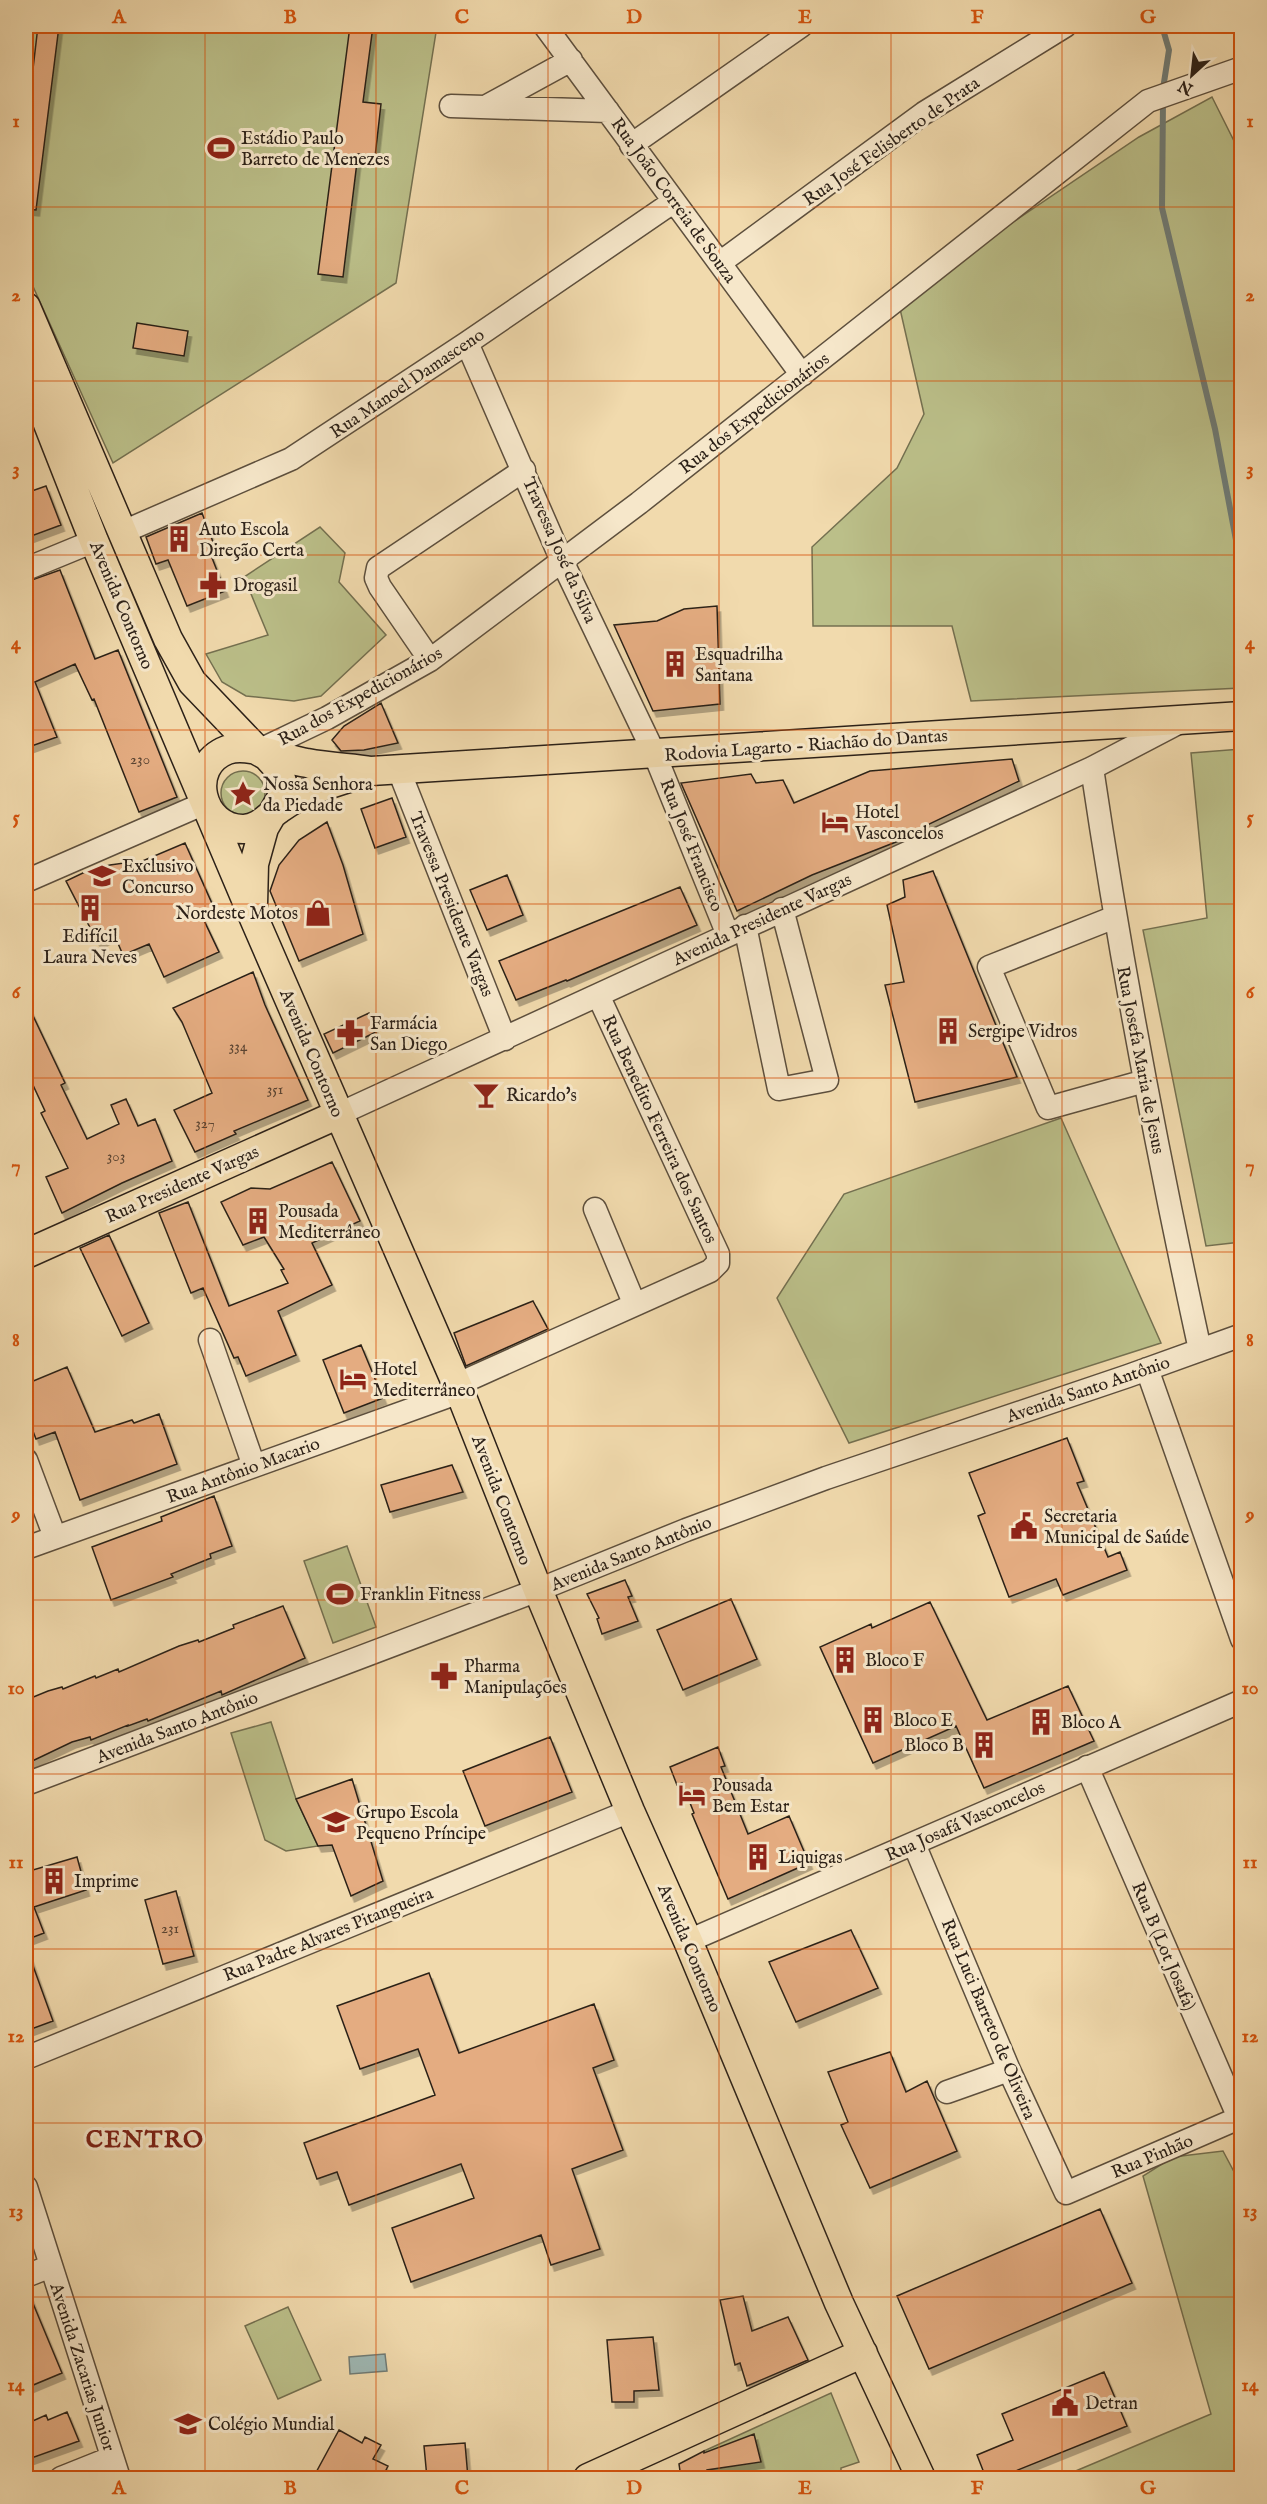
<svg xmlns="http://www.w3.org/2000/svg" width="1267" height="2504" font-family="'IM FELL English',serif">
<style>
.green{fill:#bbbf89;stroke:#747050;stroke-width:1.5}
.water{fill:#9eb8b4;stroke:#707c76;stroke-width:1.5}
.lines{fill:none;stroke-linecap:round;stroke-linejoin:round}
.stream{stroke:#707c76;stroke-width:6}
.building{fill:#e4ac81;stroke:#2c2118;stroke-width:1.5;filter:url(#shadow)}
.minor-casing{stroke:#5d4f3d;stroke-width:25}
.major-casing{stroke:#2c2118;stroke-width:31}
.minor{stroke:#f6e7ca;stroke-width:22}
.major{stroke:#f1daad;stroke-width:28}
.grid{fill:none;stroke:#d5530d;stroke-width:1.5;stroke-opacity:0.55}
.labels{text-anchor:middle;stroke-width:6;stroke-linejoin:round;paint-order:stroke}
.number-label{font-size:15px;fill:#5a4432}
.poi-label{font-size:18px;fill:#2c2118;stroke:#f6e7ca;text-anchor:start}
.street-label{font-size:18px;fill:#2c2118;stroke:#f6e7ca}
.district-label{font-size:24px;font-weight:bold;letter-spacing:1.5px;fill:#7a1f14;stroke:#f6e7ca}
.neatline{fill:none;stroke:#d5530d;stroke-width:2}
.grid-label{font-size:20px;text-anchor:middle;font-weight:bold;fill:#d5530d}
</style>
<defs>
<filter id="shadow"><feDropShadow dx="3.5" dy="6" stdDeviation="0" flood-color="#0004"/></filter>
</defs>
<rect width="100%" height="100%" fill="#f1daad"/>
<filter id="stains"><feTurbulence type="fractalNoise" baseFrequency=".00333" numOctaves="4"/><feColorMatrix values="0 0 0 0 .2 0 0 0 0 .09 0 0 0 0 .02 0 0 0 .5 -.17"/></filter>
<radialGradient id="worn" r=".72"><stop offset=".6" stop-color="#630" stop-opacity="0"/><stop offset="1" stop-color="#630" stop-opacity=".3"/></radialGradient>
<path class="green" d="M26,26H437L396,283L113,463L26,271Z
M1212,97L1241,155V688L971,701L952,626H813L812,547L897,468L924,414L898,300L1139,137Z
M320,527L345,553L339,582L386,635L321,696L294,701L246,696L222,682L206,654L268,635L244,577Z
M1241,749V1242L1206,1246L1143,930L1207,918L1191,753Z
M221 793a22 22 0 1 1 44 0a22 22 0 1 1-44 0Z
M1061,1118L1161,1343L849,1443L777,1298L844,1194Z
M347,1546L376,1627L333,1643L304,1561Z
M271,1722L296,1799L318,1846L286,1851L265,1840L231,1733Z
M1223,2151L1241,2185V2478H1059L1211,2414L1143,2176L1173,2157Z
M288,2307L321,2380L278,2399L245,2326Z
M831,2393L859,2462L841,2468V2478H708L704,2451Z"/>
<path class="water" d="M385,2354L387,2371L350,2374L349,2357Z"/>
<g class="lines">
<path class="stream" d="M1162,26L1169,50L1163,89
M1163,100L1162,208L1215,429L1236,540L1242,600"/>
</g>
<path class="building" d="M38,26H59L36,210L26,209V129Z
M350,26H373L363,102L381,104L375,157L358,154L343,277L318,274Z
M137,323L188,331L184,356L133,348Z
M46,486L61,525L26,538V493Z
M202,513L213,542L207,545L225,591L187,606L168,560L156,564L146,537Z
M60,570L95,659L118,650L177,797L139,812L94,699L92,700L75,664L35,682L57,737L26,748V582Z
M717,606L720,704L653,711L614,625L657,621L684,609Z
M381,703L398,743L364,750L341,751L332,740L344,726Z
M1012,759L1019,781L900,838L901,840L812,875L737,911L681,783L751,774L756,783L783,780L794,803L870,771Z
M392,798L406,837L375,848L361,809Z
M327,822L343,865L363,934L299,961L270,891L279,865L299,840Z
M185,843L214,908L201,914L219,952L164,977L149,944L123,955L114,934L98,943L66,881L85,872L110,865L124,863L126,868Z
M933,871L1017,1077L915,1102L885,985L904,982L887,905L905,897L903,880Z
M507,875L523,915L487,930L470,890Z
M680,887L697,925L567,981L566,980L516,1000L499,961Z
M253,972L265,1005L308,1100L234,1131L236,1134L195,1152L174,1110L212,1093L182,1022L173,1008Z
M26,1001L65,1083L61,1085L87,1139L119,1124L111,1105L126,1099L138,1126L155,1119L172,1161L122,1183L62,1213L46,1177L68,1168L41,1113L45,1111L26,1070Z
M369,1013L376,1032L333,1053L324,1034Z
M332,1162L360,1221L312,1243L332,1285L278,1311L296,1355L246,1376L238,1357L234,1358L203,1288L191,1293L159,1213L188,1202L229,1306L288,1283L281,1270L284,1269L264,1237L243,1245L221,1202L251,1188L270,1189Z
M109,1235L149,1323L122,1336L80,1248Z
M533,1301L548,1329L466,1366L454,1333Z
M361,1345L383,1398L344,1413L323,1360Z
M67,1367L95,1432L132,1420L134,1423L159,1414L177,1464L80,1500L55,1432L36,1439L26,1413V1384Z
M1067,1438L1084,1481L1077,1483L1108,1557L1120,1552L1127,1570L1063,1595L1056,1579L1009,1597L978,1516L985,1513L969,1473Z
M452,1465L463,1492L390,1512L381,1485Z
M214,1496L232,1546L210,1554L211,1558L171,1574L173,1577L111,1600L92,1547L162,1521L161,1517Z
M625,1580L632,1596L628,1597L638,1621L602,1634L597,1619L599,1618L587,1594Z
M731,1599L757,1659L683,1690L657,1630Z
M930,1602L987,1720L1068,1686L1094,1741L984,1788L956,1726L873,1763L820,1647L871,1624L872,1628Z
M283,1606L305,1658L222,1695L221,1691L148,1721L147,1719L128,1726V1725L91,1740L90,1737L72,1742L26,1764V1700L48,1691L62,1687L63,1689L95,1676L96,1678L118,1669L119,1672L179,1646L198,1640L199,1642L234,1628L233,1625Z
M550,1737L572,1792L485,1826L463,1771Z
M718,1747L725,1766L721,1767L748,1834L789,1816L809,1863L728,1899L692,1814L694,1813L682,1783L677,1785L670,1767Z
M352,1779L383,1881L351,1896L332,1845L318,1846L296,1799Z
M77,1857L86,1890L34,1907L44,1933L26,1940V1872Z
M176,1891L194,1956L163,1964L145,1900Z
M851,1930L878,1988L796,2022L769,1962Z
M26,1952H28L53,2021L26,2031Z
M429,1973L459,2053L594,2004L614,2060L593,2068L623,2150L572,2169L600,2249L551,2265L541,2235L411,2282L392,2228L474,2198L461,2164L349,2205L337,2172L317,2179L304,2143L435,2095L418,2049L360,2069L337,2006Z
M890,2052L906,2092L927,2081L957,2151L870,2188L841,2125L848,2122L828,2072Z
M1100,2209L1132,2283L929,2369L897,2296Z
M26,2289H27L62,2373L26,2388Z
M743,2296L752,2331L788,2317L808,2360L747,2386L740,2363L735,2365L720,2300Z
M653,2337L659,2390L634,2391V2402H612L607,2340Z
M1104,2372L1127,2426L998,2478H986L977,2455L1013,2440L1002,2414Z
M67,2412L79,2441L26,2460V2424L46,2415L48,2420Z
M339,2430L362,2443L365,2437L381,2445L373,2459L388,2466L382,2478H313Z
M754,2434L761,2462L707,2470L708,2478H681L679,2464L704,2451V2453Z
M465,2443L468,2478H427L424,2446Z"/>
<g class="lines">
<defs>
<path id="minor" d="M545,26L802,375
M489,105L571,60
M451,106L608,111
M631,145L801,26
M721,262L924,113L1065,26
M467,343L562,561L655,755L728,935
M123,532L291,459L467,343L673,202
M26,569L94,541
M430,660L380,587L376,578L378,568L524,470
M258,751L327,718L430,660L639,503L1148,101L1242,68
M398,768L505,1039
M1092,768C1121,963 1158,1157 1200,1350
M26,881L205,803
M1115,917L989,967L1048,1108L1145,1081
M745,926L779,1089L827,1080L782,909
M339,1114L1092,768L1180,722
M595,1209L634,1303
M210,1340L254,1466
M1147,1369L1242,1639
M456,1385L710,1271L718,1263V1254L711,1239L598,995
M26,1460L55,1537
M26,1548L460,1392
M1087,1767L1242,2125
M26,1784L538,1590L686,1530L826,1478L1128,1376L1242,1335
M914,1844L1009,2070L1066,2193L1239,2118
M688,1941L1242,1701
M26,2058L630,1811
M947,2092L1009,2070
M26,2187L119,2478
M26,2276L51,2266
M61,2478L111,2458"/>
<path id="major" d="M26,307L168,639L192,682L258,751L267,756L277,767L282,782V797L264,828L254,864L253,905
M26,368L94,541L253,916L460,1392L538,1590L630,1811L688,1941L839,2303L921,2478
M371,771C350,768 328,767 307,763C285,760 249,742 227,750C185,766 200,830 244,829C260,828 267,817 279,809C308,788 337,782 371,771L1242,716
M26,1254L339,1114
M588,2478L863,2353"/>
</defs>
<use href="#minor" class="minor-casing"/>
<use href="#major" class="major-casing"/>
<use href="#minor" class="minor"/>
<use href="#major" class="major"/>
</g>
<path class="grid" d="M205,26V2478M376,26V2478M548,26V2478M719,26V2478M891,26V2478M1062,26V2478M26,207H1242M26,381H1242M26,555H1242M26,730H1242M26,904H1242M26,1078H1242M26,1252H1242M26,1426H1242M26,1600H1242M26,1774H1242M26,1949H1242M26,2123H1242M26,2297H1242"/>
<defs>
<symbol id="stadium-bare" viewBox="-9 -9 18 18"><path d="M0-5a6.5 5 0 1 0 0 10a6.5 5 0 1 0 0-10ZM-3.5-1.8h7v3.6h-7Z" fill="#8f2418" stroke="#f6e7ca" stroke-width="2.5" paint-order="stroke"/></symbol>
<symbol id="building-bare" viewBox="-9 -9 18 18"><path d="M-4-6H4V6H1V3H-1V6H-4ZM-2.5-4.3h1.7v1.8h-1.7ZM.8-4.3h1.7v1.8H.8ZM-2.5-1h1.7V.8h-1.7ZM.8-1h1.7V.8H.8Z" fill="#8f2418" stroke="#f6e7ca" stroke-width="2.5" paint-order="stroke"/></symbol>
<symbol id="pharmacy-bare" viewBox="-9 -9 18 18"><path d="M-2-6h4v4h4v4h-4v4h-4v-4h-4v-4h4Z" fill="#8f2418" stroke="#f6e7ca" stroke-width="2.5" paint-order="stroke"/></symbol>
<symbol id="sight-bare" viewBox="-9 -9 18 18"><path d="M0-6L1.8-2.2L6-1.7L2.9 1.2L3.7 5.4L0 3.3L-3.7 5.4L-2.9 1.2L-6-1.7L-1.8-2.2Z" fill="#8f2418" stroke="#f6e7ca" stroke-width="2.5" paint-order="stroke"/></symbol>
<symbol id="hotel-bare" viewBox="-9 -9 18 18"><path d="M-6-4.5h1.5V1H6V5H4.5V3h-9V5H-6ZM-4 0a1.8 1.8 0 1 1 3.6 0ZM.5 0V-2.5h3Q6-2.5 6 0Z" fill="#8f2418" stroke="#f6e7ca" stroke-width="2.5" paint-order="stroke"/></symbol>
<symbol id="school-bare" viewBox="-9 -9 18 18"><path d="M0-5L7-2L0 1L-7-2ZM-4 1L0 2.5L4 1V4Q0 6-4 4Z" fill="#8f2418" stroke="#f6e7ca" stroke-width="2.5" paint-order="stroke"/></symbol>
<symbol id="shop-bare" viewBox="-9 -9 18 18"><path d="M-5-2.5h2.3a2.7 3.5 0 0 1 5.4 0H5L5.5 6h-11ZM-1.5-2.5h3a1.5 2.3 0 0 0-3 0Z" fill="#8f2418" stroke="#f6e7ca" stroke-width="2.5" paint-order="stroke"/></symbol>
<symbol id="bar-bare" viewBox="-9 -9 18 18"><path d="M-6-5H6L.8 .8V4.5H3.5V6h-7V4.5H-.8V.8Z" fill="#8f2418" stroke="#f6e7ca" stroke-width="2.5" paint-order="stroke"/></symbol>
<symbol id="civic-bare" viewBox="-9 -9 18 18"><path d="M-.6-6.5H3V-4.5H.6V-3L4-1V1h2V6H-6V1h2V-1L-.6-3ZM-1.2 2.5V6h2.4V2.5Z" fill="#8f2418" stroke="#f6e7ca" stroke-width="2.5" paint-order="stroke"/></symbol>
</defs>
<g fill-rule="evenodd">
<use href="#stadium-bare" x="202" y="129" width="38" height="38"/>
<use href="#building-bare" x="160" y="520" width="38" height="38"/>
<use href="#pharmacy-bare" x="194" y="566" width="38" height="38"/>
<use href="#building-bare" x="656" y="645" width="38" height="38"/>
<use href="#sight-bare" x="224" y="775" width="38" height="38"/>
<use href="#hotel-bare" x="816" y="803" width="38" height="38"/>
<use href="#school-bare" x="83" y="857" width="38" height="38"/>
<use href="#building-bare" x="71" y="889" width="38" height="38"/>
<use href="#shop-bare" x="299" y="894" width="38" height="38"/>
<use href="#building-bare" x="929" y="1012" width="38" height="38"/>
<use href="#pharmacy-bare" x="331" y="1014" width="38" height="38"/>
<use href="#bar-bare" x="467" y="1076" width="38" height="38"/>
<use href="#building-bare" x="239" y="1202" width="38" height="38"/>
<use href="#hotel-bare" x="334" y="1360" width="38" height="38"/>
<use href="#civic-bare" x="1005" y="1507" width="38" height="38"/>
<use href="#stadium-bare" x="321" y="1575" width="38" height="38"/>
<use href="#building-bare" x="826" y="1641" width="38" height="38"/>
<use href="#pharmacy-bare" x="425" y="1657" width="38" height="38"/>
<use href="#building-bare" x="854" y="1701" width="38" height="38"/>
<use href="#building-bare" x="1022" y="1703" width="38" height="38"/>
<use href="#building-bare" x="965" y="1726" width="38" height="38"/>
<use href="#hotel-bare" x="673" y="1776" width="38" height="38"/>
<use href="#school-bare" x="317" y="1803" width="38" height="38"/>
<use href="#building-bare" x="739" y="1838" width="38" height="38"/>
<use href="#building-bare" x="35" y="1862" width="38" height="38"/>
<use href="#civic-bare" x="1046" y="2384" width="38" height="38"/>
<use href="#school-bare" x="169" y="2405" width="38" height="38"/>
</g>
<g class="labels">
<g class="number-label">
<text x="140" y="764">230</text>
<text x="238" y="1051">334</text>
<text x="275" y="1094">351</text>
<text x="205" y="1128">327</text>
<text x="116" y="1161">303</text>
<text x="170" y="1933">231</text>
</g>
<g class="poi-label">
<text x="241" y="144">Estádio Paulo<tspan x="241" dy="21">Barreto de Menezes</tspan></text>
<text x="199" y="535">Auto Escola<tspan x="199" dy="21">Direção Certa</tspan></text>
<text x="233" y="591">Drogasil</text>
<text x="695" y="660">Esquadrilha<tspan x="695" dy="21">Santana</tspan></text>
<text x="263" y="790">Nossa Senhora<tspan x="263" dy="21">da Piedade</tspan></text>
<text x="855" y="818">Hotel<tspan x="855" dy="21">Vasconcelos</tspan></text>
<text x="122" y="872">Exclusivo<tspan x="122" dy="21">Concurso</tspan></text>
<text x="298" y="919" text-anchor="end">Nordeste Motos</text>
<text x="90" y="942" text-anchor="middle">Edifícil<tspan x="90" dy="21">Laura Neves</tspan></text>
<text x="370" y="1029">Farmácia<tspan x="370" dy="21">San Diego</tspan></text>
<text x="968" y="1037">Sergipe Vidros</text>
<text x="506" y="1101">Ricardo's</text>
<text x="278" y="1217">Pousada<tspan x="278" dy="21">Mediterrâneo</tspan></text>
<text x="373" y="1375">Hotel<tspan x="373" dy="21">Mediterrâneo</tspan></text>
<text x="1044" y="1522">Secretaria<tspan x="1044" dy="21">Municipal de Saúde</tspan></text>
<text x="360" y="1600">Franklin Fitness</text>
<text x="865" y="1666">Bloco F</text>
<text x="464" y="1672">Pharma<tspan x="464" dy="21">Manipulações</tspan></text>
<text x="893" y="1726">Bloco E</text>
<text x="1061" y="1728">Bloco A</text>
<text x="964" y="1751" text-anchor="end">Bloco B</text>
<text x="712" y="1791">Pousada<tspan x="712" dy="21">Bem Estar</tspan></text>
<text x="356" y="1818">Grupo Escola<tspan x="356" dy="21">Pequeno Príncipe</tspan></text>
<text x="778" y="1863">Liquigas</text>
<text x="74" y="1887">Imprime</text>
<text x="1085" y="2409">Detran</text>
<text x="208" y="2430">Colégio Mundial</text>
</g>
<g class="street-label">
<text transform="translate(891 141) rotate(-35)" y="6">Rua José Felisberto de Prata</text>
<text transform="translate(674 200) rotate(54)" y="6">Rua João Correia de Souza</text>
<text transform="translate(407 383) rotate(-34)" y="6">Rua Manoel Damasceno</text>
<text transform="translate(754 413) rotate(-38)" y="6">Rua dos Expedicionários</text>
<text transform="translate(560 550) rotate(66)" y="6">Travessa José da Silva</text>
<text transform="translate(122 605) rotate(67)" y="6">Avenida Contorno</text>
<text transform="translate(360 696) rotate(-29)" y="6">Rua dos Expedicionários</text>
<text transform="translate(806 745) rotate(-4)" y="6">Rodovia Lagarto - Riachão do Dantas</text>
<text transform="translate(692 845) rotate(68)" y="6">Rua José Francisco</text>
<text transform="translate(452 904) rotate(68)" y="6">Travessa Presidente Vargas</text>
<text transform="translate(762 919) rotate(-25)" y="6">Avenida Presidente Vargas</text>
<text transform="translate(312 1053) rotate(67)" y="6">Avenida Contorno</text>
<text transform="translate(1141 1060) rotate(79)" y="6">Rua Josefa Maria de Jesus</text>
<text transform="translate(660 1129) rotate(65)" y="6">Rua Benedito Ferreira dos Santos</text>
<text transform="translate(182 1184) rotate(-24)" y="6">Rua Presidente Vargas</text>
<text transform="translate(1088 1389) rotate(-19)" y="6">Avenida Santo Antônio</text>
<text transform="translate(243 1470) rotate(-20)" y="6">Rua Antônio Macario</text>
<text transform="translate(502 1500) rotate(69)" y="6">Avenida Contorno</text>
<text transform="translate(631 1553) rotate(-22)" y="6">Avenida Santo Antônio</text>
<text transform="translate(177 1727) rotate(-21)" y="6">Avenida Santo Antônio</text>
<text transform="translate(965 1821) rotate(-24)" y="6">Rua Josafá Vasconcelos</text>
<text transform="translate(328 1934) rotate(-22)" y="6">Rua Padre Alvares Pitangueira</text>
<text transform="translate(1164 1946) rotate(67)" y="6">Rua B (Lot Josafa)</text>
<text transform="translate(690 1948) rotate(67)" y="6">Avenida Contorno</text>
<text transform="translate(989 2019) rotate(67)" y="6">Rua Luci Barreto de Oliveira</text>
<text transform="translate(1152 2156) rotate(-23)" y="6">Rua Pinhão</text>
<text transform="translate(83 2367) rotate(72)" y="6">Avenida Zacarias Junior</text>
</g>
<g class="district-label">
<text x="145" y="2147">CENTRO</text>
</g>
</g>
<rect width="1267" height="2504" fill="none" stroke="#f1daad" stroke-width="66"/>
<g transform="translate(1192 75) rotate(207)" stroke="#f6e7ca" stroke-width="4.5" paint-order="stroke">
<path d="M0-4.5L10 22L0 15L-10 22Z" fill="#2c2118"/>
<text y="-9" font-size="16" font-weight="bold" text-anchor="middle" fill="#2c2118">N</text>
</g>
<rect x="33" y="33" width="1201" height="2438" class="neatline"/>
<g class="grid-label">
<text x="119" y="23">A</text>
<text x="290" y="23">B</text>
<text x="462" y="23">C</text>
<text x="634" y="23">D</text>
<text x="805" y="23">E</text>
<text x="977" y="23">F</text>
<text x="1148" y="23">G</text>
<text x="16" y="127">1</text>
<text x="1250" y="127">1</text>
<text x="16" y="301">2</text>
<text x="1250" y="301">2</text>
<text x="16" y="475">3</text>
<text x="1250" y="475">3</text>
<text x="16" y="649">4</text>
<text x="1250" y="649">4</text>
<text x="16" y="823">5</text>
<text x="1250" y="823">5</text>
<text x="16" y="998">6</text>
<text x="1250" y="998">6</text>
<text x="16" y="1172">7</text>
<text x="1250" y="1172">7</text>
<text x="16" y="1346">8</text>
<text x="1250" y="1346">8</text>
<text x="16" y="1520">9</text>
<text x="1250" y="1520">9</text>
<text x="16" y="1694">10</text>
<text x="1250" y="1694">10</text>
<text x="16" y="1868">11</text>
<text x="1250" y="1868">11</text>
<text x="16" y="2042">12</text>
<text x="1250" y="2042">12</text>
<text x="16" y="2217">13</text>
<text x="1250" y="2217">13</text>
<text x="16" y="2391">14</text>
<text x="1250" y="2391">14</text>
<text x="119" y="2494">A</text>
<text x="290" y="2494">B</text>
<text x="462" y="2494">C</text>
<text x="634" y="2494">D</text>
<text x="805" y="2494">E</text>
<text x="977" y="2494">F</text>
<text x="1148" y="2494">G</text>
</g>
<rect width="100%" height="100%" filter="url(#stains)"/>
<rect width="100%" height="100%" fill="url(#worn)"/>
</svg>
